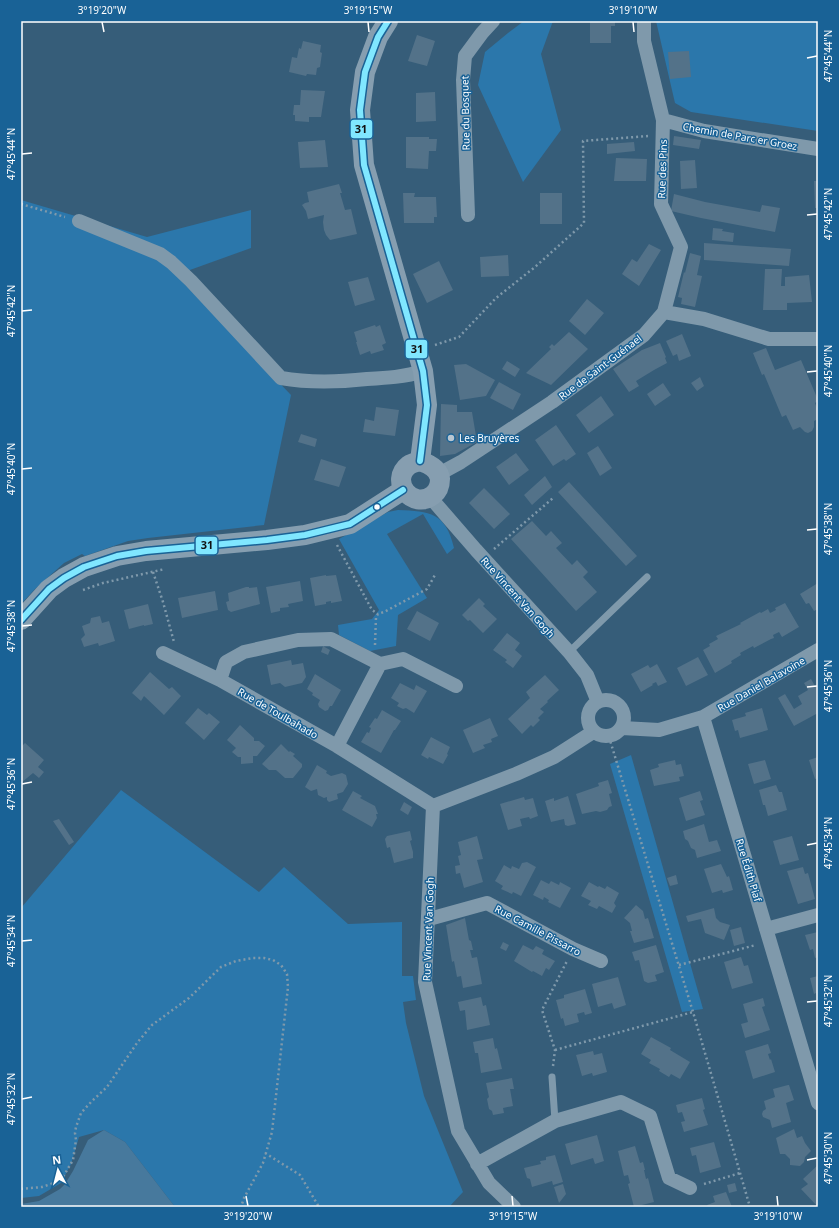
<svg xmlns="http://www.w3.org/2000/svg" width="839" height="1228" font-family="'Noto Sans',sans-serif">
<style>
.green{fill:#2b77ab}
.water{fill:#47799d}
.building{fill:#537289}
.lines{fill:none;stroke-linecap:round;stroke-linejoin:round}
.path{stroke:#7f99ab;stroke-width:2.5;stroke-dasharray:2 3;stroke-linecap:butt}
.lane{stroke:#7f99ab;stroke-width:7}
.street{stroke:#7f99ab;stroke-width:14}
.secondary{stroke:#869eb0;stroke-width:20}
.bus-1-casing{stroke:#196296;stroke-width:9}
.bus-1{stroke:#80e7ff;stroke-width:6}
.ticks{fill:none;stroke:#fff;stroke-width:1.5}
.poi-dot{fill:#b9c6d0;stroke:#196296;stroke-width:1.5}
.bus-dot{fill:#fff;stroke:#196296;stroke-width:1.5}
.labels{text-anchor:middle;stroke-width:3;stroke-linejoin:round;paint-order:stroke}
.street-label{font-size:10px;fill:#fff;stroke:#196296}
.poi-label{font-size:10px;fill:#fff;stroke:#196296;text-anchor:start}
.line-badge{stroke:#196296;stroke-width:1.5}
.pale-badge-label{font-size:11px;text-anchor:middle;font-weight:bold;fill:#111}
.neatline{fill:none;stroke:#fff;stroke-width:1.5}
.ticks-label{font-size:10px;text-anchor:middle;fill:#fff}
</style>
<rect width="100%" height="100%" fill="#365d79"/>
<path class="green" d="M524,21H553L541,54L561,130L523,182L478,85L485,52L508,33Z
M656,21H818V131L691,112L675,103Z
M21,200L147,237L251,210V248L176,275L291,395L264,525L148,538L128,541L85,556L82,554L64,563L35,589L21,604Z
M398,510C430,511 446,513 454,548L447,554L423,514L387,534L427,598L398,615L396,646L370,651L339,635L338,625L372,619L379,610L339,539L388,512Z
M631,755L703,1009L682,1012L610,764Z
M121,790L259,892L284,867L348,924L402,922V976H413L416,1000L403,1002L406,1023L424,1096L463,1192L449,1207H175L125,1142L104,1130L79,1137L71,1164L61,1183L39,1196L21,1198V908Z"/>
<path class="water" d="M104,1130L125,1142L175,1207H21V1204L39,1201L60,1189L65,1184L73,1171L88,1140Z"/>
<path class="building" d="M590,21H615V26H611V43H590Z
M417,35L435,41L427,66L408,61Z
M303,41L321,45L320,52L322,53L320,67L317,68L316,75L307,74L306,76L289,72L292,57L297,58L299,48L301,49Z
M689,51L691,77L670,79L668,52Z
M301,90L325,91L321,117H309V122L295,121V115H293L294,105H300Z
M435,92L436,121L416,122V93Z
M674,136L701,140L699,149L673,145Z
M406,137H429V139H437L436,151H429L428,169L406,168Z
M325,140L328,167L300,168L298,142Z
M634,142L635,151L607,154V144Z
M616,158L647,159L646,181H614Z
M695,160L697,188L681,189L680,161Z
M814,181H818V208H815Z
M339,184L342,193H340L345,210L351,209L357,234L330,240L326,235L324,230L323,222L324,215L308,219L306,211L302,205L305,203L309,202L307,192Z
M403,193H415L414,197H436L437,217H434V223H404Z
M540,193H562V224H540Z
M674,194L705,202L760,212L762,205L780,208L775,232L701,218L671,211Z
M713,228L723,229L722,231L734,233L733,242L712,240Z
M704,243L791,249L789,266L704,260Z
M649,244L661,250L639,286L622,274L632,259L637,262Z
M690,253L701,256L697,275L702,276L695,307L681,304L682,298L678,297L684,272L685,273Z
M508,255L509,276L481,277L480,257Z
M439,261L453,290L427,303L413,274Z
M765,269H782L781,286H785V277L809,275L812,302L787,303V310H763Z
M368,277L375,300L355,306L348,282Z
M587,299L604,313L585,335L569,321Z
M375,325L376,327L380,325L386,343L382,345L384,350L371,354L370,351L360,355L356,342H357L354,332Z
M569,332L588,349L551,385L526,373L551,349L549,347L552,344L554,346Z
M682,334L691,356L679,361L677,354L673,356L666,341Z
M660,343L666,357L665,358L667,363L654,370L636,381L639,386L629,392L613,369L642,350Z
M766,348L775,370L801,360L818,400V401L815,403L818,411V419L814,421V427L812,431L808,433L805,432L800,427L793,430L786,415L782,417L764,374L762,375L753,353Z
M507,361L520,369L515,377L502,369Z
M466,364L495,380L486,396L460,400L454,365Z
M700,377L704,386L697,391L691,383Z
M499,382L521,394L513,410L490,398Z
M663,383L671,395L655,406L647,394Z
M601,396L614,415L589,433L576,415Z
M441,404L457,405V412H472L477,442L455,454L440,456Z
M376,407L399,410L395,436L363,432L365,419L374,421Z
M556,425L576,454L566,461L564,459L553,466L535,440Z
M301,434L317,439L315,447L298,442Z
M598,446L612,468L600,476L587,453Z
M516,453L529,470L509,485L496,467Z
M321,459L346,467L339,487L314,480Z
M545,476L552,487L532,505L524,495Z
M569,482L637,556L626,566L558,492Z
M484,488L510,514L494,529L469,503Z
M532,521L546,536L551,531L562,543L556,548L572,565L577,560L588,572L583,577L597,592L576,611L511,539Z
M326,575V576L336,575L342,601L331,603V601L326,602V604L315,606L310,578Z
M300,581L303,601L288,604L289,607L280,608V611L271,613L266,587Z
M818,583V609L814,611L809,603L806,604L800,594Z
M246,587H249V588L257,587L260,604L231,612L228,610L226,602L229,601L228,593Z
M215,591L218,610L182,618L178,598Z
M479,598L485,604L483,606L497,619L483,633L470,620L468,621L462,615Z
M785,603L799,627L782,637L779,632L773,635L774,638L771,639L754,648L753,646L740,653L741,655L731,661L732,663L715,673L703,650L710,646L709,644L718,639L716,636L741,624L740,623L760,612L761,613L768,609L770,613L776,610L775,608Z
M148,604L153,624L144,626V625L129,629L124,610Z
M417,611L439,623L430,641L407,629Z
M100,616L102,623L109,621L115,641L99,646L98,643L84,647L81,639L85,635L82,626L90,623L91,618Z
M507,633L520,643L515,650L522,656L513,668L505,662L507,660L493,650Z
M323,646L330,650L328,655L321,652Z
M698,657L708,675L686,686L677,668Z
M291,660L292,665L303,663L306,677L302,683L285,687L280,683L271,685L267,665Z
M657,664L667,682L658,686L656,682L652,684L653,685L641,692L631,674L648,665L650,668Z
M150,672L169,689L172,687L181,696L164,715L144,696L141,701L132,693Z
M315,674L341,690L332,706H330L328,710L325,711L319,707L318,704L320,700L312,695L313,693L307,689Z
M545,675L559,690L547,701L548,702L540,709L544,712L538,718L540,720L533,727L531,725L522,734L508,719L530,698L526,692Z
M811,679L815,686L818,685V713L794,726L778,698L785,694L794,709L802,704L798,696L808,690L804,683Z
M400,683L414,690L416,685L427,691L414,713L406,708L403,709L397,706L399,703L391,698Z
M198,708L207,715L209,713L220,722L204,740L185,723Z
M762,708L768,730L740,738L738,730L735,731L732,720L746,716L745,713Z
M382,710L401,721L395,730H394L381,753L361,742L367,732L369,733L371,728L369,727L375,718L377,719Z
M490,718L498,736L491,739L492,742L483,745L485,748L473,753L463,730Z
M240,725L254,738V741H259L265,746L257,756H253V763L241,764V757H238L232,752L236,748L227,740Z
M431,737L450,747L447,754L448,755L443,764L429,757L428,759L421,755Z
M25,743L44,760L38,767L44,772L39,778L33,773L21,783V747Z
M281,744L289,752L290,751L295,754L293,756L302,764V767L293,778H285L276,770H269L262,764Z
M818,757V778L815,779L809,760Z
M675,760L676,765L681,764L684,776L679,777L680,781L654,786L650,770L659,767L658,764Z
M765,760L771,779L754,784L748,764Z
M317,765L327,771L326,773L331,776L342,773L346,775L348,784L343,792L337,794L338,799L329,802L327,800V797L324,798L318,795L317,789L311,791L305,787Z
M608,780L612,793L609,794L612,806L609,807L607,810L600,812L596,811L582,814L576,794L599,786L598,783Z
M776,785L779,792H782L787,810L768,816L765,805H763L759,790Z
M353,791L362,796L360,798L375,806L378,814H376L377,818L372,827L342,810Z
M700,791L703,800L700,801L705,815L686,821L679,798Z
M568,796L576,824L568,826L565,825L564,819L551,822L545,801L554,798V801Z
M524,797L525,800L533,798L538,816L530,819L529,817L520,819L522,826L508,830L500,804Z
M404,802L412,807L408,815L400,810Z
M59,819L74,842L69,845L53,821Z
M704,824L709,842L717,840L721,851L697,858L695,850L691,848L688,841L685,839L683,831Z
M410,831L412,840L410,841L413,852V858L394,863L390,847L387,848L385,839L387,836Z
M477,836L483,859L477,860L483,882L464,888L460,873L456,874L455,866L460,865L458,856L461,855L458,842Z
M792,836L799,860L780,865L773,841Z
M527,862L536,867L521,896L513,892L512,894L501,889L503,886L495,881L504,865L511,869L512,866L519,869L522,863Z
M721,864L727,877L729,876L733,890L723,893L722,890L712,893L704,869Z
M803,867L805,874L808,873L815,899L798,904L787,871Z
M676,875L678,884L670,886L667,878Z
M541,880L549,884L551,881L559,885L560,882L571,888L560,908L548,902L549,900L544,897L543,900L533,895Z
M589,882L598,887L599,886L605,889L607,886L619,893L614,903L616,906L612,913L599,906L597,909L588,905L591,901L581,896Z
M636,905L643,911L645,919L648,918L654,938L634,943L630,931H632L630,923L624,918Z
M714,908L716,918L720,922L730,925L724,940L705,933L701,919L688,922L686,916Z
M465,918L469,940L471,941L473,950H470L472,958L477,957L482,984L463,988L461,976L457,977L454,961L452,962L446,925Z
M741,927L745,943L734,946L730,930Z
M818,932V957L815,958L813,949L810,950L805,935Z
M503,942L509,945L506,951L500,948Z
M523,945L533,950L536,946L544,950L542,954L555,961L549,970L546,968L542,976L533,971L532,972L514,961Z
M656,945L664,972L655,975L657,981L648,983L644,981L639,960L635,961L632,952Z
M741,957L744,966L748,965L753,983L732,989L724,962Z
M818,976V998L816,993L814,994L810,978Z
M618,977L626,1005L614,1009L612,1003L598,1007L592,984Z
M585,989L592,1013L585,1015L584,1012L577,1014L579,1022L565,1026L563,1018L561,1019L556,1000L564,998V995Z
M481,997L483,1006L486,1005L490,1025L467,1030L465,1010L460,1011L458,1002Z
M763,998L765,1006L762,1007L770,1030L745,1038L741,1024L748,1022L743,1004Z
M651,1037L671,1048L670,1050L690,1062L680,1079L671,1074L669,1077L659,1071L660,1069L649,1063L651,1060L641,1054Z
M493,1038L495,1049L497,1048L502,1069L481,1073L478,1053H475L473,1042Z
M768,1044L771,1053L768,1054L770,1060L771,1059L775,1072L753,1079L745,1051Z
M593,1051L594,1055L602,1053L607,1072L593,1076L592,1073L582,1076L576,1055Z
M512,1078L514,1089H510L513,1106L503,1108L504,1113L493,1115L492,1111L489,1109L487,1099L489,1097L486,1083Z
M788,1085H789L794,1100L786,1103L791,1122L772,1128L770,1120L763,1117L762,1114L763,1111L766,1109L764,1101L775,1097L773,1089Z
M702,1098L705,1109L703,1110L708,1125L684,1132L681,1122L685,1121L682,1112L678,1113L676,1105Z
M794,1129L797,1138L802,1136L805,1143L811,1151L805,1157L804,1162L800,1166L790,1165V1159L785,1154H780L776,1138Z
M597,1135L604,1161L595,1164L593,1158L571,1165L565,1144Z
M714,1142L721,1167L700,1173L696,1155L692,1156L690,1148Z
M635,1146L640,1163L643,1162L645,1170H644L646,1179L648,1178L654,1202L634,1207L628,1184L630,1183L628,1175L624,1176L618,1151Z
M555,1155L563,1182L553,1185L552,1181L532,1187L530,1179L527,1178L524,1168L541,1164L540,1161L546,1160V1157Z
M818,1165V1207L801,1189L808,1184L803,1179Z
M735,1183L737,1191L729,1193L727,1185Z
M563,1184L566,1194L559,1203L554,1187Z
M726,1192L732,1207H708L707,1205L715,1202L713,1196Z"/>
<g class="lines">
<path class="path" d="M21,204L65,217
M435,345L459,337L496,298L535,267L584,223L583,141L648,136
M337,545L372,610L378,614
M494,549L553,498
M153,572L163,602L174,642
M83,590L103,583L165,569
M375,645L376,617L378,614L384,612L427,589L435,575
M609,737L693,1012L750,1207
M679,965L756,945
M555,1050L693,1012
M553,1066L555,1050L542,1010L567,961
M265,1153L300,1175L319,1207
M704,1184L740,1173
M21,1189L42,1187L51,1184L63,1177L73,1160L76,1140L75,1133L76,1127L81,1113L92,1101L107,1087L137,1043L152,1025L189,998L221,967L236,961L253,958H264L273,960L281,965L287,974L288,987L272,1132L263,1163L244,1198L241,1207"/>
<path class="lane" d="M569,652L647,577
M552,1077L555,1121"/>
<path class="street" d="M644,21V41L663,120L661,204L681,247L664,312
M663,120L704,131L818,149
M468,215L463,80L465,56L482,33L493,21
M79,221L160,254L171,262L191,281L281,378C309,383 339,382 367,379C386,378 405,377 423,371
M439,474L461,462L552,402L644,335L664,312L704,319L769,339H818
M430,497L476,550L569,652L587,675L598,702
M163,653L220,680L226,662L244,652L298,640L331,639L380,664L403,659L456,686
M220,680L337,746L433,806
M588 718a18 18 0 1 1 36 0a18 18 0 1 1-36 0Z
M703,717L818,1103
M622,728L659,730L703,717L818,650
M337,746L380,664
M433,806L425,982L458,1131L489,1183L514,1207
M433,806L516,774L554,757L593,732
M429,919L487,903L573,949L601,961
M766,929L818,915
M477,1164L555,1121L621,1102L650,1116L669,1178L690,1188"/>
<path class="secondary" d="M388,21L378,37L365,72L360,110L364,165L423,371L427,405L420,461
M420,461C429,464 439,469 440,479C440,485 438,491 433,495C413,511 388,481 409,465C412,463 417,462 420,461Z
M21,620L49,589L64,578L84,567L117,556L146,551L267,540L305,535L350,524L403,490"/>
<defs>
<path id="bus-1" d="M388,21L378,37L365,72L360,110L364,165L423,371L427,405L420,461
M21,620L49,589L64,578L84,567L117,556L146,551L267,540L305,535L350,524L403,490"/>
</defs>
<use href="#bus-1" class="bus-1-casing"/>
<use href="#bus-1" class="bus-1"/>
</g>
<path class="ticks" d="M102,22L104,32M368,22L369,32M633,22L634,32M807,58L817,56M22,154L32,153M807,215L817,214M22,311L32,310M807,372L817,371M22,469L32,468M807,530L817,529M22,626L32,625M807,687L817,686M22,784L32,782M807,845L817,843M22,941L32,940M807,1002L817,1001M22,1099L32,1097M807,1160L817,1158M246,1196L248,1206M512,1196L513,1206M777,1196L778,1206"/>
<circle class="poi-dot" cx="451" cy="438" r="4"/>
<circle class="bus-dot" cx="377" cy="507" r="3.5"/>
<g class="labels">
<g class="street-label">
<text transform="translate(465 113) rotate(-91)" y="4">Rue du Bosquet</text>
<text transform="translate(740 136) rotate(10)" y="4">Chemin de Parc er Groez</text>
<text transform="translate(662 169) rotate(-88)" y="4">Rue des Pins</text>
<text transform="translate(600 367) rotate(-37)" y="4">Rue de Saint-Guénael</text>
<text transform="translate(518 597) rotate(48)" y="4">Rue Vincent Van Gogh</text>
<text transform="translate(761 684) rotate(-30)" y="4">Rue Daniel Balavoine</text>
<text transform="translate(278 713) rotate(30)" y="4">Rue de Toulbahado</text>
<text transform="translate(749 870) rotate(73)" y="4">Rue Édith Piaf</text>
<text transform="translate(428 929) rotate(-88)" y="4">Rue Vincent Van Gogh</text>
<text transform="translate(538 930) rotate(28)" y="4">Rue Camille Pissarro</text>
</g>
<g class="poi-label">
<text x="459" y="442">Les Bruyères</text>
</g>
</g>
<g class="line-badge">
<rect x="350" y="119" width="23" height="20" rx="4" fill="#80e7ff"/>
<rect x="405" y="339" width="23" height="20" rx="4" fill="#80e7ff"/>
<rect x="195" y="536" width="23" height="19" rx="4" fill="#80e7ff"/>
</g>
<g class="pale-badge-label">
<text x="361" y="133">31</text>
<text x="417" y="353">31</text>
<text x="207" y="549">31</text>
</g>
<rect width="839" height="1228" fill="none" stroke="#196296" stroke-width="44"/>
<g transform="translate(58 1170) rotate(353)" stroke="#196296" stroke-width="3" paint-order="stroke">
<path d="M0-3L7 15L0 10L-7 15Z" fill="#ffffff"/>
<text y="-6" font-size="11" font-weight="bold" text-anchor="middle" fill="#ffffff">N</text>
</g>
<rect x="22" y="22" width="795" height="1184" class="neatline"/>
<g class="ticks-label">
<text x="102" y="14">3°19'20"W</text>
<text x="368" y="14">3°19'15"W</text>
<text x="633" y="14">3°19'10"W</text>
<text transform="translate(828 56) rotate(-90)" y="4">47°45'44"N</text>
<text transform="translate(11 154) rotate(-90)" y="4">47°45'44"N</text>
<text transform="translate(828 214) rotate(-90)" y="4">47°45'42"N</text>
<text transform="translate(11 311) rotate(-90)" y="4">47°45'42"N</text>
<text transform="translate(828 371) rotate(-90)" y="4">47°45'40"N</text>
<text transform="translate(11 469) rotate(-90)" y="4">47°45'40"N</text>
<text transform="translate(828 529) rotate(-90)" y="4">47°45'38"N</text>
<text transform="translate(11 626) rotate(-90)" y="4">47°45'38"N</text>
<text transform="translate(828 686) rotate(-90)" y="4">47°45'36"N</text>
<text transform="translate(11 784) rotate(-90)" y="4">47°45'36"N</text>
<text transform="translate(828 843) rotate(-90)" y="4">47°45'34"N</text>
<text transform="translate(11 941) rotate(-90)" y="4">47°45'34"N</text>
<text transform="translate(828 1001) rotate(-90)" y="4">47°45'32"N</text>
<text transform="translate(11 1099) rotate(-90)" y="4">47°45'32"N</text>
<text transform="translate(828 1158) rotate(-90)" y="4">47°45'30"N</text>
<text x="248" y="1220">3°19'20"W</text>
<text x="513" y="1220">3°19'15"W</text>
<text x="778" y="1220">3°19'10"W</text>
</g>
</svg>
